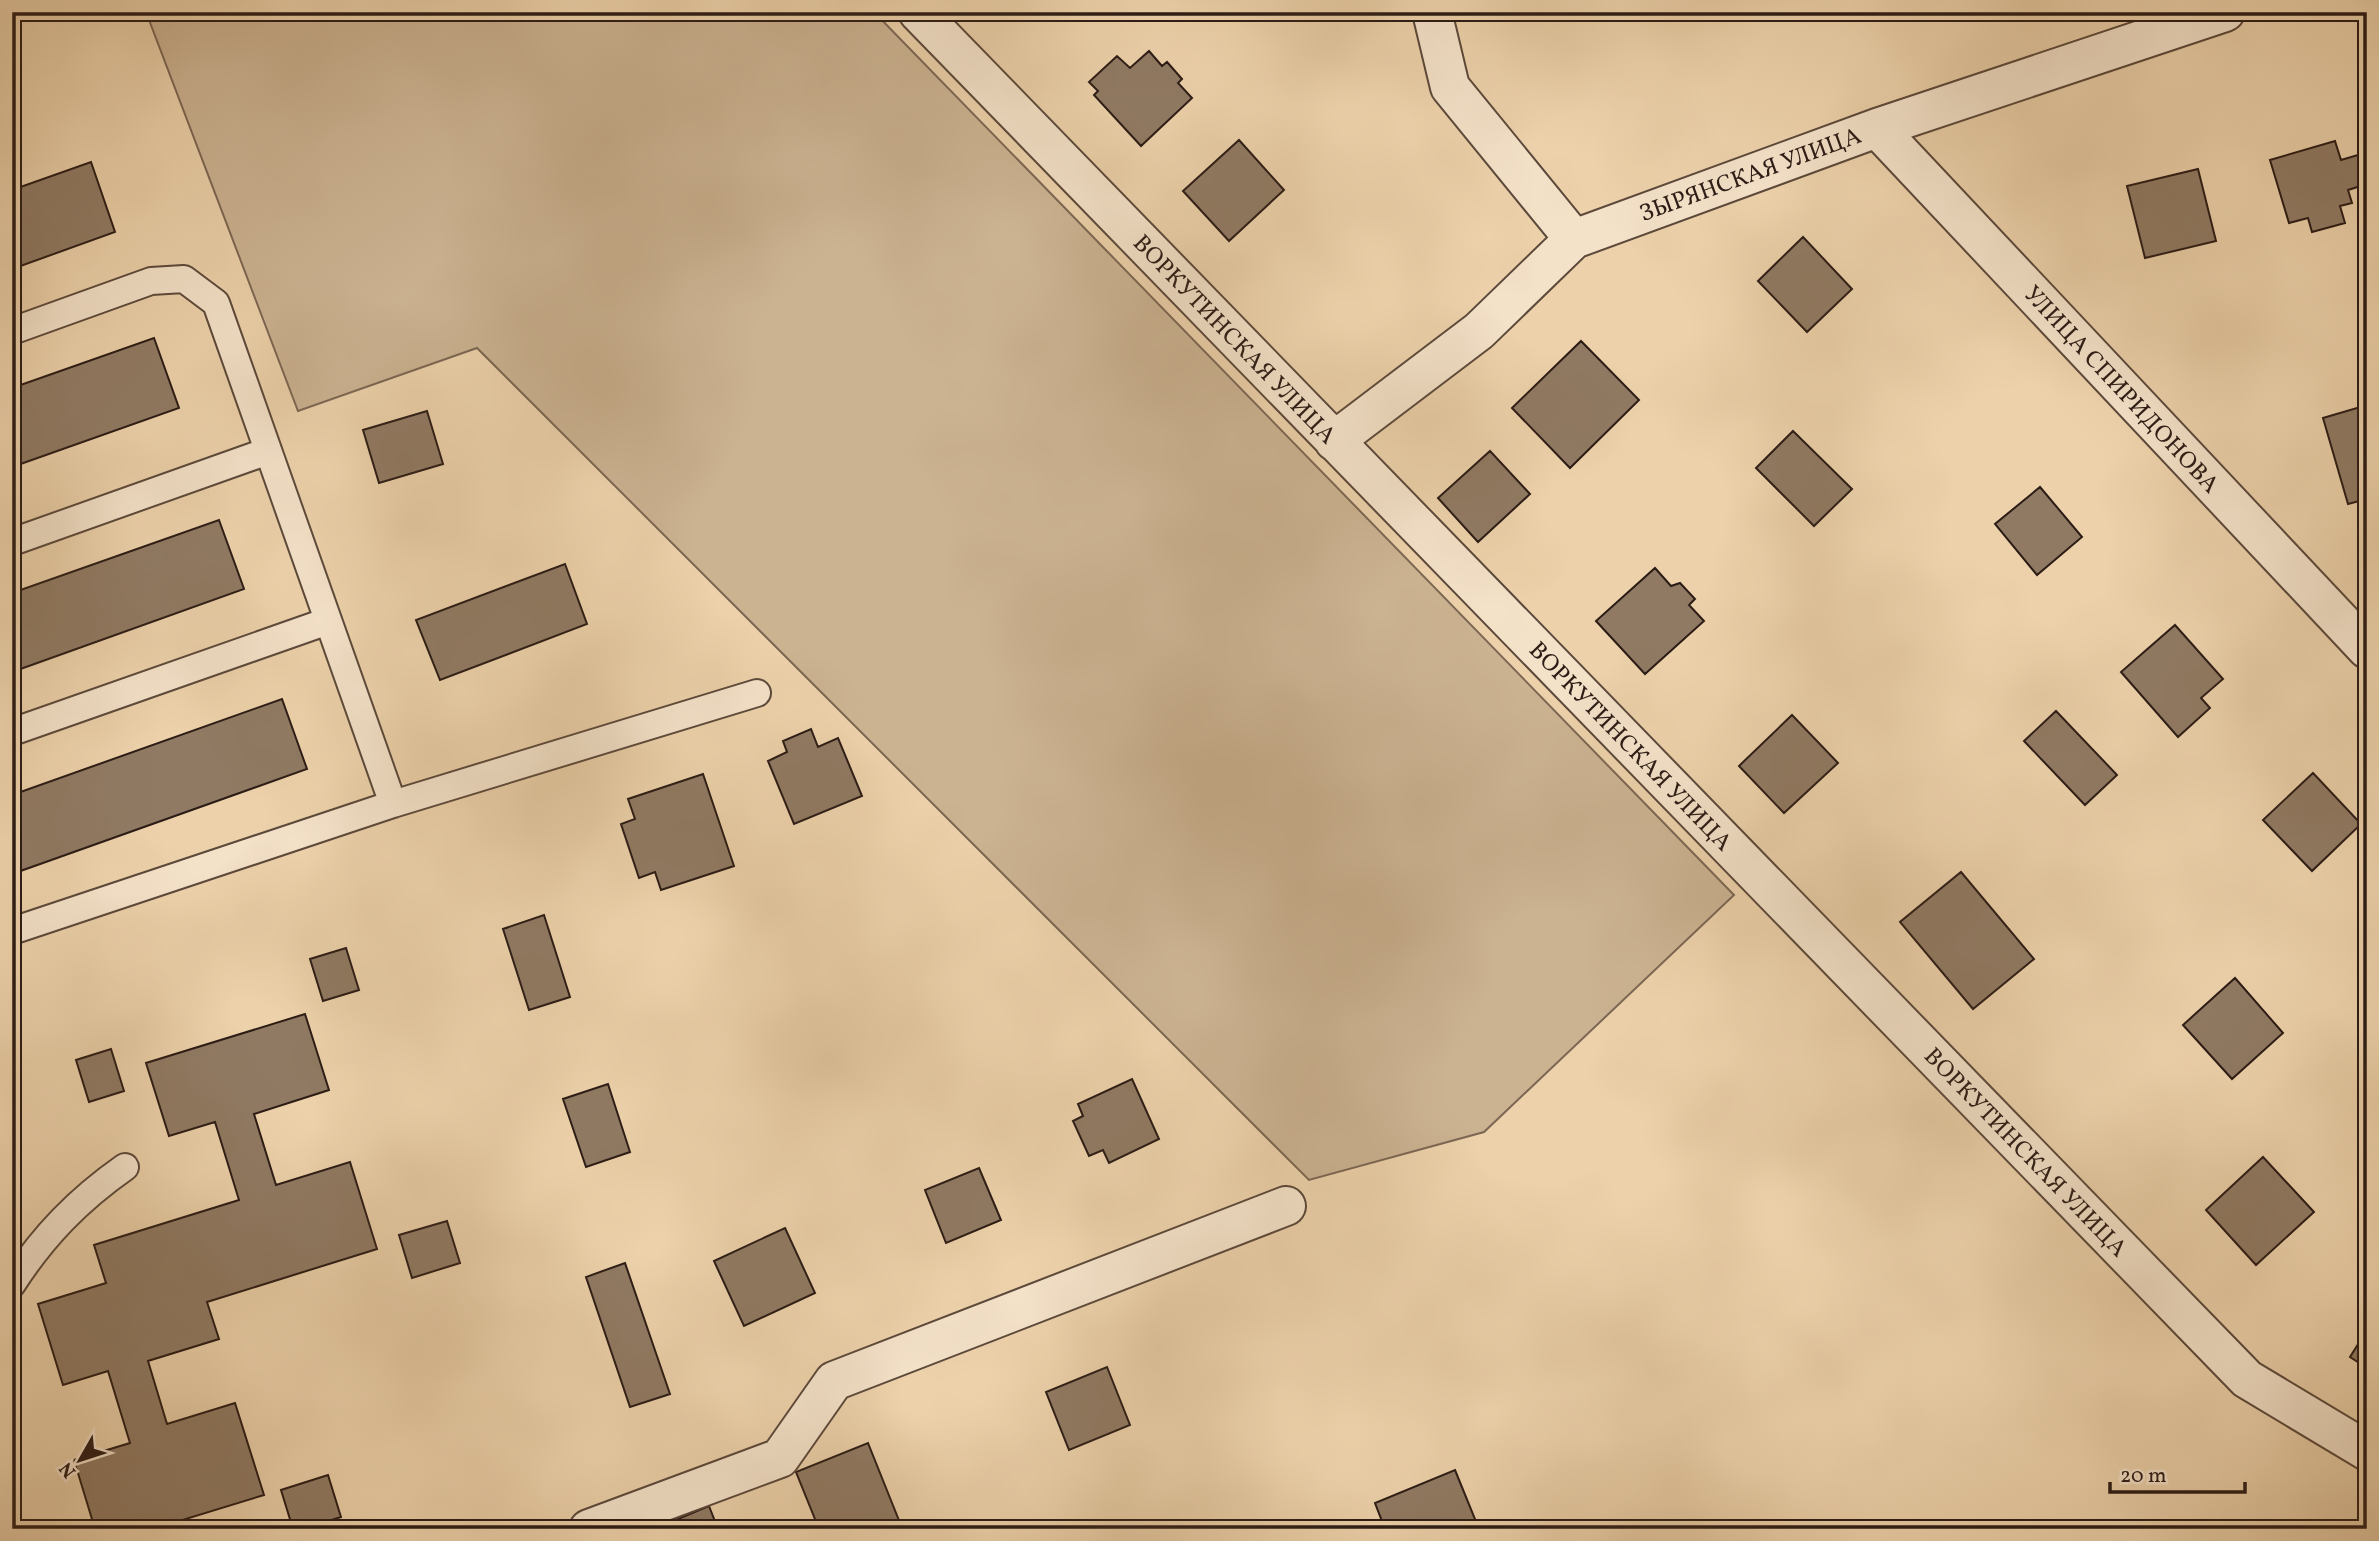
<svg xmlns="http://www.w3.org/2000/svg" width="2379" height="1541" font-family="Vollkorn,serif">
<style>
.green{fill:#cbb291;stroke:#7c6754;stroke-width:2}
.building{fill:#907a63;stroke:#2c1c16;stroke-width:2}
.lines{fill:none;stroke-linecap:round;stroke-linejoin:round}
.lane-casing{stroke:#5c493b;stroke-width:30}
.street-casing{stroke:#5c493b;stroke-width:42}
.lane{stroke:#f3e1c8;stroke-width:26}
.street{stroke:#f3e1c8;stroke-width:38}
.labels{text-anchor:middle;stroke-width:5;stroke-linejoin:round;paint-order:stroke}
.street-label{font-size:24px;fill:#2c1c16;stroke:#f3e1c8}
</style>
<rect width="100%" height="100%" fill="#ecd1aa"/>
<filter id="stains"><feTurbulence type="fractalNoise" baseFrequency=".00286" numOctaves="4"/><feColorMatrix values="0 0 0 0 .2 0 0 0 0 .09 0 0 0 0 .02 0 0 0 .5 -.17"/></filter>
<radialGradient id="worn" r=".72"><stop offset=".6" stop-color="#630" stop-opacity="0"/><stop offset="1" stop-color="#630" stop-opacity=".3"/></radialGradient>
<path class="green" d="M146,12H874L1734,895L1484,1132L1309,1180L477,348L298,411Z"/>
<path class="building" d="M1149,51L1162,66L1167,62L1182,79L1178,83L1192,98L1141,146L1094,95L1098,91L1089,82L1117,56L1130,68Z
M1239,140L1284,190L1229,241L1183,191Z
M2335,141L2341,160L2358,155L2367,184L2348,190L2352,203L2340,206L2345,223L2312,232L2308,218L2289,223L2270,160Z
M91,162L115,232L12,269V190Z
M2198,169L2216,241L2145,258L2127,186Z
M1803,237L1852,289L1807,332L1758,281Z
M154,338L179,408L12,467V388Z
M1581,341L1639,400L1570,468L1512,408Z
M2367,405V499L2348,504L2323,418Z
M427,411L443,464L379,483L363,430Z
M1793,431L1852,489L1814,526L1756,468Z
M1490,451L1530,494L1478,542L1438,498Z
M2040,487L2082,537L2037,575L1995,524Z
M219,520L244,589L12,672V593Z
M565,564L587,624L440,680L416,620Z
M1655,568L1671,586L1680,583L1695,599L1689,605L1704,621L1645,674L1596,621Z
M2175,625L2223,679L2201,698L2210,708L2178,737L2121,672Z
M282,699L307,769L12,874V795Z
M2056,711L2117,775L2085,805L2024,741Z
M1792,715L1838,763L1784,813L1739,766Z
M811,729L818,747L838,738L862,796L794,824L768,761L787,752L783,741Z
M2313,773L2361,824L2312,871L2263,820Z
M703,774L734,866L661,890L655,872L639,878L621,824L635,819L628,799Z
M1961,872L2034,959L1973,1009L1900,922Z
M544,915L570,997L529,1010L503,929Z
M346,948L359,990L323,1001L310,959Z
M2235,978L2283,1033L2232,1079L2183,1025Z
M305,1014L329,1090L254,1114L276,1185L350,1162L377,1249L207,1302L219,1339L148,1361L167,1424L235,1403L264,1495L153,1529H95L74,1460L130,1443L108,1371L63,1385L38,1304L106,1283L94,1245L239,1200L215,1122L169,1136L146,1063Z
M111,1049L124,1091L89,1102L76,1060Z
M1132,1079L1159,1139L1109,1163L1103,1150L1089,1156L1073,1121L1083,1116L1078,1104Z
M608,1084L630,1152L586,1167L563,1099Z
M2263,1157L2314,1212L2256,1265L2206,1210Z
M979,1168L1001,1220L946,1243L925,1190Z
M447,1221L460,1263L412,1278L399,1235Z
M785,1228L815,1293L744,1326L714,1261Z
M625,1263L670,1394L630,1407L586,1277Z
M2367,1330V1368L2350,1357Z
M1107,1367L1130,1425L1069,1450L1046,1392Z
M868,1443L900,1523L885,1529H819L796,1472Z
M1455,1470L1479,1529H1385L1375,1503Z
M328,1475L341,1517L303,1529H293L281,1490Z
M709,1506L718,1529H654Z"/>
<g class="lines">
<defs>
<path id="lane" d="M12,331L151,281L184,279L216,303L393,804
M12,542L268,451
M12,732L328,621
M12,931L393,804L757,693
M12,1284C43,1236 78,1200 125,1167"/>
<path id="street" d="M918,12L2247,1379L2367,1451
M1432,12L1450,87L1574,239
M1877,128L2367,649
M1334,441L1479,331L1574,239L1877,128L2225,12
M589,1529L780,1458L834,1381L1286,1206"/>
</defs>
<use href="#lane" class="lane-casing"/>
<use href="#street" class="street-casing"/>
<use href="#lane" class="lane"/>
<use href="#street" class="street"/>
</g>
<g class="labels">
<g class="street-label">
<text transform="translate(1750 174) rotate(-20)" y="8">ЗЫРЯНСКАЯ УЛИЦА</text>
<text transform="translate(1235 339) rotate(46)" y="8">ВОРКУТИНСКАЯ УЛИЦА</text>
<text transform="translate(2122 389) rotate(47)" y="8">УЛИЦА СПИРИДОНОВА</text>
<text transform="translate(1631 746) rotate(46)" y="8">ВОРКУТИНСКАЯ УЛИЦА</text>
<text transform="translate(2026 1152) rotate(46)" y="8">ВОРКУТИНСКАЯ УЛИЦА</text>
</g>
</g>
<rect width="2379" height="1541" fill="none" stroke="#ecd1aa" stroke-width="42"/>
<rect x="14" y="14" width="2351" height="1513" fill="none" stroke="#2c1c16" stroke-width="3.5"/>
<rect x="21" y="21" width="2337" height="1499" fill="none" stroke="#2c1c16" stroke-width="2"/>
<g transform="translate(80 1460) rotate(231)" stroke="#f3e1c8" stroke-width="5" paint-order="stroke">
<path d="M0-5L12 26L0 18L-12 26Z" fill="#2c1c16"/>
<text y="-10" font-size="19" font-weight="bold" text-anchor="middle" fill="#2c1c16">N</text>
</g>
<path d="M2110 1482v10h135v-10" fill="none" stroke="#2c1c16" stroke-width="3.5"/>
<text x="2120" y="1482" font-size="21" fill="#2c1c16" stroke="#f3e1c8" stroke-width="5" paint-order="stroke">20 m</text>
<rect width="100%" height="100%" filter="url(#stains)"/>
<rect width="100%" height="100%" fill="url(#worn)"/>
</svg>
